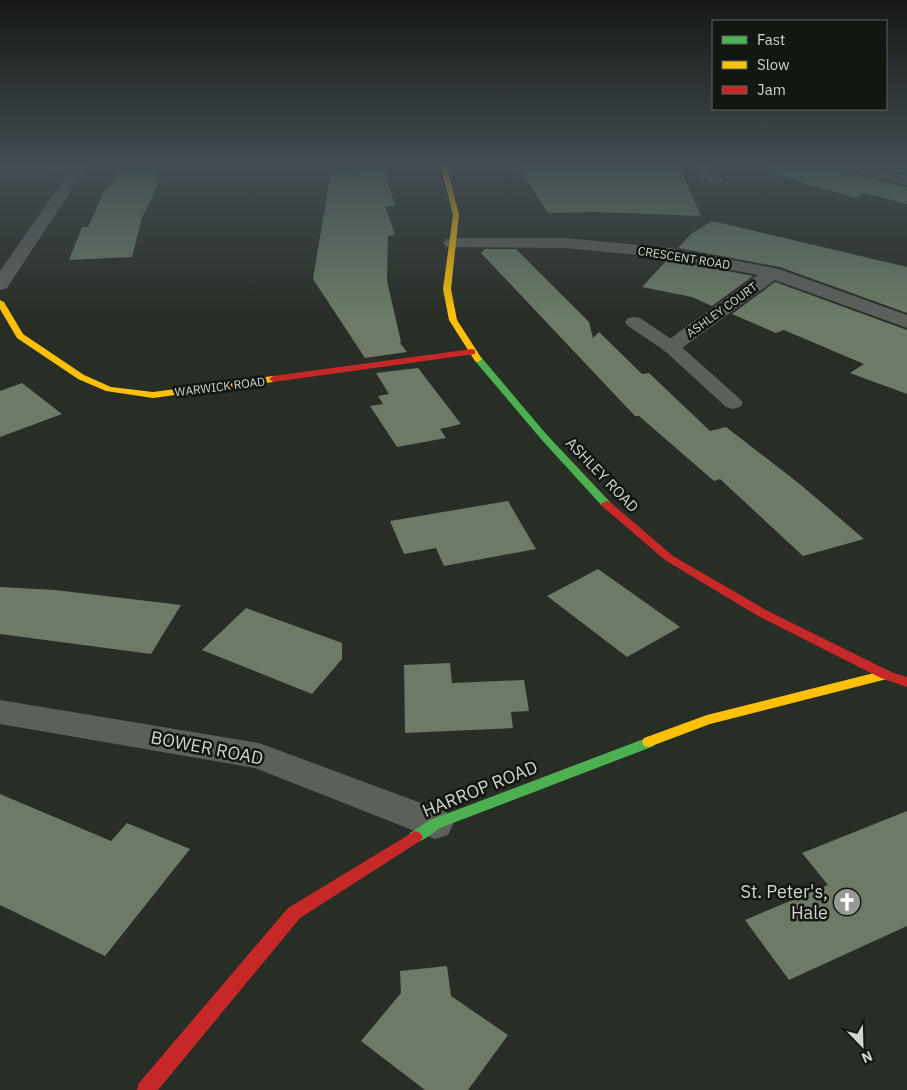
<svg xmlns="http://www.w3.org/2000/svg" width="907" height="1090" font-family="'IBM Plex Sans',sans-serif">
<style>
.building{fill:#6c7a67}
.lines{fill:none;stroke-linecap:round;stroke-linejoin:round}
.lane{fill:#5c605b;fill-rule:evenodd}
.street{fill:#5c605b;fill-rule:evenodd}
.fast{fill:#4caf50;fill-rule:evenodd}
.slow{fill:#ffc107;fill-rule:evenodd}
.jam{fill:#c62828;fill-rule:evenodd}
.labels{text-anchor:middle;stroke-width:5;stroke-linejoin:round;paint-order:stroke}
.far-street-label{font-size:12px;fill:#d0d6ce;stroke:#121711}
.street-label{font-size:15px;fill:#d0d6ce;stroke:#121711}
.near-street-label{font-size:18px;fill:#d0d6ce;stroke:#121711}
.near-poi-label{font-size:18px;fill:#d0d6ce;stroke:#121711;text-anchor:end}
</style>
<rect width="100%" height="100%" fill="#282e26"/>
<path class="building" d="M516,164H678L701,216L596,212L548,213Z
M769,164H826L830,168L907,187V204L864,193L856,198L768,173Z
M866,164H907V173Z
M384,168L395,206H385L395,235L388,236L387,281L401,342L400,343L407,352L365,358L313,279L331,171Z
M157,170L153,177H162L142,218L132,257L69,260L82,227H88L105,189H108L118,171Z
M712,221L907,267V313L780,267L678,248L691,234Z
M485,249H516L589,322L593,338L599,332L642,374L649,373L710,431L726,427L801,485L864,539L803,556L720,479L714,481L639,416H635L481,253Z
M667,260H670L753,276L712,306L692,297L642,287Z
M775,282L907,330V394L850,373L864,364L784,330L776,333L732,314Z
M418,368L461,424L440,429L446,438L397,447L370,406L383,404L378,396L389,394L376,373Z
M22,383L62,414L0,437V391Z
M508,501L536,549L444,566L436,548L404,554L390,521Z
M598,569L680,627L627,657L547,596Z
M0,587L55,590L181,605L151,654L0,634Z
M246,608L342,643V659L312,694L202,650Z
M450,663L452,683L524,680L529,711L511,712L513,728L405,733L404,665Z
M0,794L111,841L127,823L190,849L105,956L0,905Z
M907,811V926L789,980L745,920L828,885L802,853Z
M447,966L451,996L508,1035L468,1090H425L361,1041L401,993L400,971Z"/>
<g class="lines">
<path class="lane" d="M695,163H707L710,172L724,181L717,185L699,177Z
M634,317L640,318L677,343L740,399L743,403L740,407L733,409L726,407L665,351L628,326L625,322L628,318Z"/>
<path class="street" d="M56,163H89L7,288L0,290V271L69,172L0,174V166Z
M828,163H856L907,175V185L830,166Z
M452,238H565L670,248L779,269L907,315V328L775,280L678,351L671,353L664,351L661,347L664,343L758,275L670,258L565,248L446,247L443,243L446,239Z
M0,700L259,743L448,813L453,824L448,835L435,839L255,768L0,724Z"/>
<path class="fast" d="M478,356L481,357L547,435L610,502L611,504L610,506H602L541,439L475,361V357Z
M649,737L654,738L656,742L654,746L440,828C431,834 421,845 410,841L407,837L410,833L430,820Z"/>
<path class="slow" d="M440,163H446L459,215L451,289L457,320L482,359L478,362L475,361L449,320L443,289L453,215Z
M0,300L4,302L23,334L84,375L111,387L153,392L273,376L277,379L273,382L153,398L106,391L78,379L17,338L0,309Z
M886,670L891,672L893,675L891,678L710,724L649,747L644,746L642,742L644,738L707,715Z"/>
<path class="jam" d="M472,349L475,350V354L273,382L269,379L273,376Z
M606,501L610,502L673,556L766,610L891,672L907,677V687L881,678L758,616L665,560L602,506L601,504Z
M415,831L420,833L423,837L420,841L300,918L158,1090H137L139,1083L288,908Z"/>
</g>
<linearGradient id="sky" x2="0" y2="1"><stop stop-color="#161915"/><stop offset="0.52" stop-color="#424c52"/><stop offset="1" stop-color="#424c52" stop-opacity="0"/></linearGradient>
<rect width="907" height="316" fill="url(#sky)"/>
<defs>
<symbol id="church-disc" viewBox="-11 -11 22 22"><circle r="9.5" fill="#959b93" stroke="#121711"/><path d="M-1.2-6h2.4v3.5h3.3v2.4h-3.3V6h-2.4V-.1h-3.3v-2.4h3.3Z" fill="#fff"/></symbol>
</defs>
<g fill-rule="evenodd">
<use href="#church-disc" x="831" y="886" width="32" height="32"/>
</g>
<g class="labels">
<g class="far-street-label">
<text transform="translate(684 258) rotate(9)" y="4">CRESCENT ROAD</text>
<text transform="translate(722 310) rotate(-36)" y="4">ASHLEY COURT</text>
<text transform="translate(220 387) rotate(-7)" y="4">WARWICK ROAD</text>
</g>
<g class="street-label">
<text transform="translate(602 475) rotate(46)" y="5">ASHLEY ROAD</text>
</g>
<g class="near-street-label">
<text transform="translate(207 748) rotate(11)" y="6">BOWER ROAD</text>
<text transform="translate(480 789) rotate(-22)" y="6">HARROP ROAD</text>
</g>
<g class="near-poi-label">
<text x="828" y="898">St. Peter's,<tspan x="828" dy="21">Hale</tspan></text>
</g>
</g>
<rect x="712" y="20" width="175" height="90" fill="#121711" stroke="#5e635d"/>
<rect x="722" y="36" width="25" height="8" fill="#4caf50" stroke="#5e635d"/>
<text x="757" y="45" font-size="15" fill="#d0d6ce">Fast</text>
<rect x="722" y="61" width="25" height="8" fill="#ffc107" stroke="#5e635d"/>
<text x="757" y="70" font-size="15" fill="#d0d6ce">Slow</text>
<rect x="722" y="86" width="25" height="8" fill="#c62828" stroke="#5e635d"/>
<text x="757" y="95" font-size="15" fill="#d0d6ce">Jam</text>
<g transform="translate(862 1045) rotate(157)" stroke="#121711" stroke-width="4" paint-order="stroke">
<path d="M0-4L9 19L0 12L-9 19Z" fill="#d0d6ce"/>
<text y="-8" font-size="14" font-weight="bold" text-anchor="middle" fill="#d0d6ce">N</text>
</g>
</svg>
